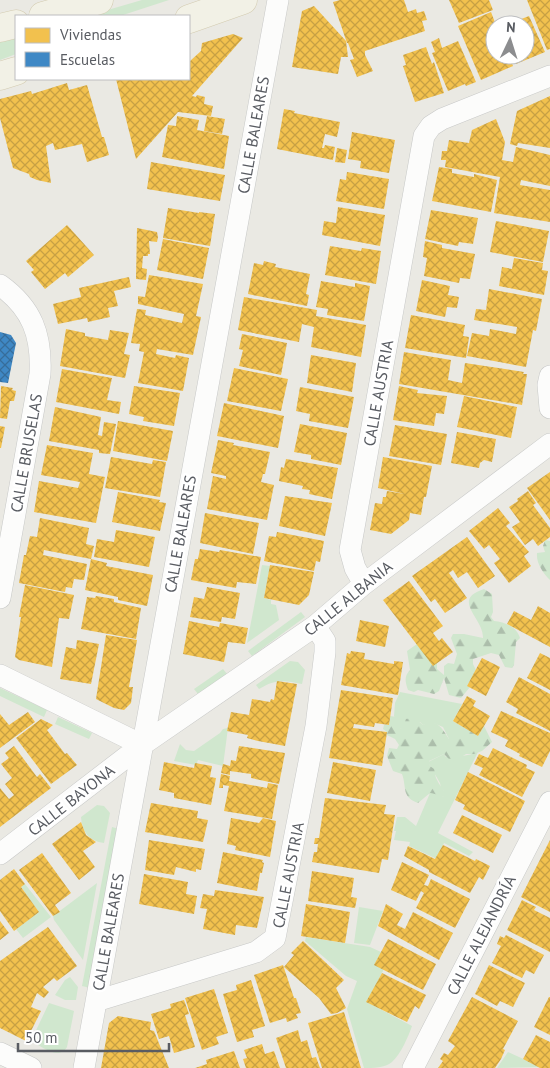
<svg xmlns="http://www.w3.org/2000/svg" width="550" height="1068" font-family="'PT Sans',sans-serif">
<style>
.grass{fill:#d0e7ce}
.forest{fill:url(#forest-firs)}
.homes{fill:url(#homes-cross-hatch)}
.schools{fill:url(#schools-cross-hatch)}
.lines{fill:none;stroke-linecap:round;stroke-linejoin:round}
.minor-casing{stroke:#c7c8c7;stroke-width:22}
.primary-casing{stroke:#d3cbb0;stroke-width:29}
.minor{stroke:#fcfcfb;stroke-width:21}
.primary{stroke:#f2f1e6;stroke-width:28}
.labels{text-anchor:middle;stroke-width:5;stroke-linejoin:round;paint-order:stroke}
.street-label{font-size:16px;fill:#595c62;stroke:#fff}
</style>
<defs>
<pattern id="forest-firs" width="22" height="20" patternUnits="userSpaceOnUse" patternTransform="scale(1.25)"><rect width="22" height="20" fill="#d0e7ce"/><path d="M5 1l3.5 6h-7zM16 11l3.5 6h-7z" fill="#acbeab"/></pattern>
<pattern id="homes-cross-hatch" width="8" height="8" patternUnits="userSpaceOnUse" patternTransform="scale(1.25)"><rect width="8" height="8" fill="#f2c14e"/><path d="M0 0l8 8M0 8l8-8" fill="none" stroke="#c7a044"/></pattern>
<pattern id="schools-cross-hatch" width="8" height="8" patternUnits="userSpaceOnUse" patternTransform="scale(1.25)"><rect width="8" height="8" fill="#3f88c5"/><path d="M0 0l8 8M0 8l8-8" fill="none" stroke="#366d9b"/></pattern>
</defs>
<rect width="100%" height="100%" fill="#eae9e3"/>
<path class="grass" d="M142,0H169L120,16H87Z
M16,37V54L0,60V41Z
M262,565L270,566L264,598L271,600V604L276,605L279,620L247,643Z
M301,612L305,617L252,656L248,651Z
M290,661L298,662L305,670L302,684C284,680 275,679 259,689L256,685Z
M223,669L227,674L198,694L194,689Z
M0,688L47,710L44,717L0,696Z
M400,692L462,704L453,721L465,728L454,739H449L443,727L433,723L423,725L420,722L400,729L394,716L395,703Z
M58,717L92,733L89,739L55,724Z
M228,728L223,766L198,760L196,765L174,761L180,744L186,750L194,751L220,733L223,729Z
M478,752L438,833L473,852L469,856L444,843L437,859L409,846L410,842L394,840L396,831H394L397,817H405L416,826L430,793H436L444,797V791L441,788L440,783L428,762L444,754L446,757C457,757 468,756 478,752Z
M97,805L104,806L110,813L104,843C89,841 82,832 81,817Z
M112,827L119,829L90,988L82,986Z
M97,883L83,960L54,920L53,916Z
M25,884L51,917L23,938L16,929L39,912L21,887Z
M359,907L383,911L370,945L354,943Z
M306,937L370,947L381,952L384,969L367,1002L412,1026C408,1037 401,1054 392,1062C385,1068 373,1068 364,1068L347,1009L357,981L346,976L305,941Z
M70,977L78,987L76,1000H65L55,995L65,980Z
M49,1003L74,1011L67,1047C59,1061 41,1046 31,1041Z
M508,1052L541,1067L497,1068Z"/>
<path class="forest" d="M545,540L550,541V580C543,573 536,563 537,553L545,552L543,546Z
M484,589L492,594L493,612L491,617L494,621C505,622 517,627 520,638L516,642L514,665L512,668L505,667L499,655L491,653L473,659V664L476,670L467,686L470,687L461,698L449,695L444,678L439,691L434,694L418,690L414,692L408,690C405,682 404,676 410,670L407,651L417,644L437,659V669L444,675V666L448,663L454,664L457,654L451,638L453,634H464L483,638C484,618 450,600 484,589Z
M390,716L397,717L400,721V729L403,727L406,719C414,717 417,720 423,725C437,718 442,728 449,739L454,738C454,731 458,730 465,728L478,736L484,726L492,742L482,751L474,754H466L457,760H450L444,754L429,761L430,766L434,769C435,772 435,775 436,778C439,785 444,790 448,797C441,798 436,793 430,793L418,803C401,797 407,787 402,774L393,771L387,756L389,748L397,749L399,745L395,739L387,735V732L383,729L384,725H389Z"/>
<path class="homes" d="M340,0H404L408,12L416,9L417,13L424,11L427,20L422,21L425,31L365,51V55L373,71L357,77L350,60L354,59L348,43H347L333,2Z
M449,0H489L493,10L459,23Z
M527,0H550V49L547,50Z
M314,6L346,41L348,57H341L338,74L292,67L302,11Z
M491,12L496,25L495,55H509L513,66L481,80L458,26Z
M529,16L545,52L516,64L512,55H525V25H506Z
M233,34L243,38L192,96L196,97L197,95L205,97L204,104L213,106L211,116L178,112L136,159L116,79H189V62L201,51L202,43Z
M439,38L442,48L458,41L476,82L466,86L465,84L448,91L432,53L435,52L431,42Z
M426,47L432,64L434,62L444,93L415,102L403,66L406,65L403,55Z
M67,83L69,90L87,85L102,137H104L109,155L87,162L82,144L55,150L53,143L46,146L51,183L37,180L30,177L29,174L13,168L0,118V99L31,91L32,94Z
M550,96V148L518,143L517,146L510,144L517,111Z
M284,109L295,111L294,113L340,122L337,137L325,134L322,148H324L325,145L335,147L333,160L277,149Z
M177,116L199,120L197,130L229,136L224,169L162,157L168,125L176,126Z
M207,116L225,119L222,134L204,131Z
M496,119L505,142L502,160L513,162L516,147L550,155V186L521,180L520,185L550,190V222L494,213L500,177L445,167L446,160H441L442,151H447L449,140L469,143L472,130Z
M352,132L395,140L389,173L360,168L361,161L348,159Z
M337,148L347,150L345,163L335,162Z
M151,162L225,175L220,201L147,189Z
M439,167L452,169V173L474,177V174L497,180L491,212L432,201Z
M347,172L389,179L384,209L336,201L340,179L346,180Z
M338,207L385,215L380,246L322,235L324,221L336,223Z
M168,208L199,213V212L215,214L210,246L163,238Z
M431,210L478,218L473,244L459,242L458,246L425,239Z
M496,221L549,231L543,262L490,252Z
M67,225L94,255L68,277L65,273L45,289L31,272L34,270L26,261Z
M137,228L157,232L158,237L157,242L149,241L150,254H148V256H143L142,268L147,269L146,280L136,279Z
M163,239L209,248L203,279L157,270Z
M425,241L442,245V248L475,254L470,279L460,278L459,283L424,276L427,258L423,257Z
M330,246L361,251L362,248L381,251L376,284L325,275Z
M514,258L543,263L542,270L548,271L544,295L499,286L502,267L512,269Z
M264,261L276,264L275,267L310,274L306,294L309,295L307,306L248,294L254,263L263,265Z
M149,275L203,284L196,316L201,317L193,355L157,349L156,354L175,358L176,355L189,358L183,391L138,383L144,352L139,351L140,344L131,343L137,309L146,310L145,315L182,323L184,314L138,304V296L145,297Z
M129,277L131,287L114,291L118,306L108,308L110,317L88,322L87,318L58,324L53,304L81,297L79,288Z
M422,280L450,286L448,295L459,297L457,308L447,307L445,317L416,311Z
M321,281L355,287V283L370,286L364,321L327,315L328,309L316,307Z
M489,289L542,299L536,331L533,330L526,367L467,356L472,333L489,336L490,329L516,334L517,327L474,320L476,309L486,310Z
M244,297L317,310L316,316L366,325L361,357L311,347L314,327L302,324L299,342L238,330Z
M411,315L465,325L463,336L469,337L466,358L405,348Z
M66,329L85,333V336L108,340L110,330L129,333L124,354L130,355L125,378L60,366Z
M242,334L287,343L281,375L239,366L243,350L239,349Z
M404,352L451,360L448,380L462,383L465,363L524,372L523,374H527L522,405L399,384Z
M311,355L356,363L352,392L307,383Z
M234,368L288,379L281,411L227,401Z
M62,369L112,378L107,400L121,402L119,414L56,402Z
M1,386L13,388L12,390L16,391L14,401H10L7,419L0,418Z
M134,386L180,393L174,426L143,421L144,417L129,414Z
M399,386L418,390L417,393L447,396L444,414L436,413L434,426L393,420Z
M300,387L354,397L348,428L309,421L310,414L296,411Z
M464,396L517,407L511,438L457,427Z
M224,403L284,416L278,448L217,436Z
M55,407L101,417L98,435L102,436L104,422L116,424L110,454L99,453V450L49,441Z
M118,421L173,431L167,461L113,451Z
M300,424L347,433L341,465L311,459V455L294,452Z
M395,425L447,434L441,465L389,456Z
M0,426L5,427L1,448H0Z
M457,432L496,439L492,462L484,460L480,463L479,468L451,463Z
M218,440L234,443L233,445L270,452L265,474H263L261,482L274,485L267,520L207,509L213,476L226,479V476L211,473Z
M47,445L93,453L89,474L105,477L96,523L34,512L39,481L78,488L80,482L41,475Z
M111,457L152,464L153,460L166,462L160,497L105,488Z
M383,457L432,466L426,497H424L421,515L410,513L409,520L391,534L370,530L375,503L382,504L383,497H386L387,491L405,494L378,488Z
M286,459L338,468L332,499L309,494L310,490L302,489L303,486L279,481L281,467L284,468Z
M550,472V520L527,488Z
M528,491L536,503L533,505L550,528V537L538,546L533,539L525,545L512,527L520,522L509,507L518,501L517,499Z
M118,492L160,500L159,502L166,503L160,531L112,522Z
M285,496L332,503L325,536L279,526Z
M498,508L510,523L506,526L529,552L524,556L531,566L509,583L494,563L500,559L489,545L484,549L469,531Z
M205,513L259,523L253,554L200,543Z
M40,518L89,528L86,544L94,546L91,559L44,550L43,555L87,564L84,580L74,579L72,588L66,587L65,592L19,583L24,555H26L30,536L37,537Z
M116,530L155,537L149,567L94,557L97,539L114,542Z
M277,532L324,541L320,562L316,561L314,571L264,561L269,536L276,537Z
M467,537L495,576L478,588L467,572L458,578L453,570L449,573L467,598L445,613L435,599L431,602L412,576Z
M200,549L219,552L220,550L261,557L256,584L237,582L236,588L191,580L195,559H198Z
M91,559L107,563L106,566L153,575L147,606L118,600V597L85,590Z
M270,565L314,572L309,595L299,605L264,598Z
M409,581L443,626L433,633L439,641L442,638L453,652L433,666L383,600Z
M25,585L74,595L69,619L59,618L52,667L19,660L15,657L21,617H19Z
M207,587L240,593L235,619L222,617L221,622L190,617L194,597L204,599Z
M96,596L114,599V602L141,608L136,639L81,629L87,597L95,598Z
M538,606L550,613V647L507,624L514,611L531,620Z
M360,620L389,626L385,647L356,641Z
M189,621L219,627L220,623L248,628L245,644L228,642L224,662L183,654Z
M106,635L137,640L129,687H133L131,703L124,710L114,708L96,699Z
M77,640L99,644L91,684L60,679L66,647L76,649Z
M351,651L365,653L364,659L394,664V661L403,662L398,695L341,685L347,653L350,654Z
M540,653L550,658V690L527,678Z
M482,658L500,667L486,696L467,686Z
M519,677L550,694V731L516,713L518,709L506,702Z
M277,681L297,684L285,746L258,741L247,738L248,735L227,731L231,712L249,715L252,699L270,702L271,699L274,700Z
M341,690L393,698L389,725L375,723L374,727L354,724L353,728L387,732L382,766L329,758Z
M467,696L476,701L473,706L490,716L478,736L453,721Z
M501,711L550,733V751L542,767L519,756L520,754L505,746L508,740L491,732Z
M28,712L35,722L0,748V714L9,725Z
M41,719L53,725L47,730L65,754L67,753L77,765L51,784L16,738Z
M14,746L37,777L40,774L51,788L0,827V788L9,799L14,795L5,784L12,778L1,764L9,758L5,753Z
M239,746L285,753L279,784L251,778V774L230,771V775L221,773L223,764L230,766L231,760L236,761Z
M493,748L527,765L526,768L535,772L522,797L479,775L483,768L474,764L479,754L488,758Z
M164,762L194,768L195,763L212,766L210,777L216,778L211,805L174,798V793L159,790Z
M333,762L376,770L370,801L327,793Z
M468,772L525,801L510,832L463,809L465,805L455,800Z
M221,774L230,776L229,781L267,788L268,783L278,785L272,819L224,811L229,786L223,785V788H219Z
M325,798L386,805L384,814L395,815L388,860L382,859L379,873L312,862L314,852H317L318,844H314L315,838H319Z
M151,803L198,811L197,818L208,820L203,842L145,832Z
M462,815L502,835L493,853L453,833Z
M231,818L259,823L263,818L276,821L270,857L235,850L236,846L227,844Z
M81,822L86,835L96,842L83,851L95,867L79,880L52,844Z
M149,840L205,849L201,870L196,869V872L176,867L174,875L145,870Z
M550,840V912L521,897Z
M443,845L475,861L476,859L490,866L483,880L479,877L470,893L429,872V870L404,856L408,846L435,859Z
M223,852L263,860L262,862L264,863L262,873H260L257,891L217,883Z
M42,853L71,893L55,905L60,912L53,916L19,870Z
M402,862L429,875L424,885L428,886L431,879L470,899L455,928L416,908L424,893L421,891L416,901L391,890Z
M14,869L25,884L21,887L39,912L14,931L0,911V880Z
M312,871L354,878L351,897L357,898L355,908L308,901Z
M144,874L188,882L186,894L197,896L194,914L139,904Z
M215,890L264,897L257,928L236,925L235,935L203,929L207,909L200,908L203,894L214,896Z
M522,900L536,907L534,910L550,918V952L507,930Z
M306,904L350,912L345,943L301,936Z
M386,904L403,914L397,925L405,929L413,912L453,933L439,960L378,926Z
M0,921L9,933L0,940Z
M48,927L77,966L57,981L54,978L43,987L49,992L44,998L37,993L31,1007L41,1011L26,1041L0,1028V961Z
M506,935L544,955L534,974L526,970L522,978L492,963L501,946L497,944L500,936L504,938Z
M388,939L436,964L423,990L374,965Z
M303,941L344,980L336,988L346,1008L337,1013L331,1014L319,998L284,967L294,955L291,953Z
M283,965L294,998H296L301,1013L296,1014L298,1018L287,1022L286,1018L270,1023L254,975Z
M489,965L525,983L513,1007L500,1001L497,1006L475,994Z
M382,973L426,995L419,1009L415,1006L407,1022L366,1002Z
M251,980L265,1026L252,1030L254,1037L237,1042L223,994L237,990L236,985Z
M214,989L228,1033L216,1037L219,1044L202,1050L185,998Z
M472,997L518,1021L503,1049L505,1050L501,1059L495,1068H438L443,1061L440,1059L444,1053L448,1055L455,1046L448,1041Z
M549,997H550V1035L534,1027Z
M184,1000L189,1014L185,1015L195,1047L174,1053L169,1036L159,1039L151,1014L171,1008L170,1004Z
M344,1012L361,1068H322L308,1023Z
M118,1016L151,1022L150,1030L154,1031L169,1068H101L109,1023Z
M298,1030L301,1042L307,1040L312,1058L316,1057L320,1068H286L276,1038Z
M536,1035L550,1042V1068H540L523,1059Z
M262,1044L265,1054L274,1051L280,1068H246L243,1059L247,1058L244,1050Z
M234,1051L240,1068H195L207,1064L206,1060Z"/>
<path class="schools" d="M0,332L11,335L16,343L8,383L0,382Z"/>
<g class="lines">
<defs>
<path id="minor" d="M0,285C32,308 42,335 40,374L0,598
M550,376L548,385L550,408
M364,584L355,568L350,550L424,136L431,126L442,119L550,76
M0,675L142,745
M0,854L142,745L315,626L364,584L550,444
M96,1001L256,952L275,938L316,726L325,652V641L315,626
M0,1053L31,1068
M84,1068L278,0
M413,1068L550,802"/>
<path id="primary" d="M43,16L99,0
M189,19L243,0
M0,28L16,24
M0,76L16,71"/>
</defs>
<use href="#minor" class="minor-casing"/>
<use href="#primary" class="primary-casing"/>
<use href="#minor" class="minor"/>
<use href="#primary" class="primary"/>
</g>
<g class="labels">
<g class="street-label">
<text transform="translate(253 135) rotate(-80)" y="6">CALLE BALEARES</text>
<text transform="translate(378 393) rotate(-80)" y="6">CALLE AUSTRIA</text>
<text transform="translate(26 453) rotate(-80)" y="6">CALLE BRUSELAS</text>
<text transform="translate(180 534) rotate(-80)" y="6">CALLE BALEARES</text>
<text transform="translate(348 598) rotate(-39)" y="6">CALLE ALBANIA</text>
<text transform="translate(71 800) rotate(-38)" y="6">CALLE BAYONA</text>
<text transform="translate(288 875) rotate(-79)" y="6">CALLE AUSTRIA</text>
<text transform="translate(108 932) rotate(-80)" y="6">CALLE BALEARES</text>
<text transform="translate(481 935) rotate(-63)" y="6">CALLE ALEJANDRÍA</text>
</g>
</g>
<rect x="15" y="15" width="175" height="65" fill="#ffffff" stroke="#bdbec0"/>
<rect x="25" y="28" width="25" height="15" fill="#f2c14e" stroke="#bdbec0"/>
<text x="60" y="40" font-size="15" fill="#595c62">Viviendas</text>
<rect x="25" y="52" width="25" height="15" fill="#3f88c5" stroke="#bdbec0"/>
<text x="60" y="65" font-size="15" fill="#595c62">Escuelas</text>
<g transform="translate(510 40) rotate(4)"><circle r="24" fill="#ffffff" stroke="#bdbec0"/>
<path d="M0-4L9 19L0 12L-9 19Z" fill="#8c8d8f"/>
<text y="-8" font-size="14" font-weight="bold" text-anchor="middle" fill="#595c62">N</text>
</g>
<path d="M18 1043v8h151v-8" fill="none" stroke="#595c62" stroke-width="2.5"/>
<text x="25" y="1043" font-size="15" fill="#595c62" stroke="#ffffff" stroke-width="4" paint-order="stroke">50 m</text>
</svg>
